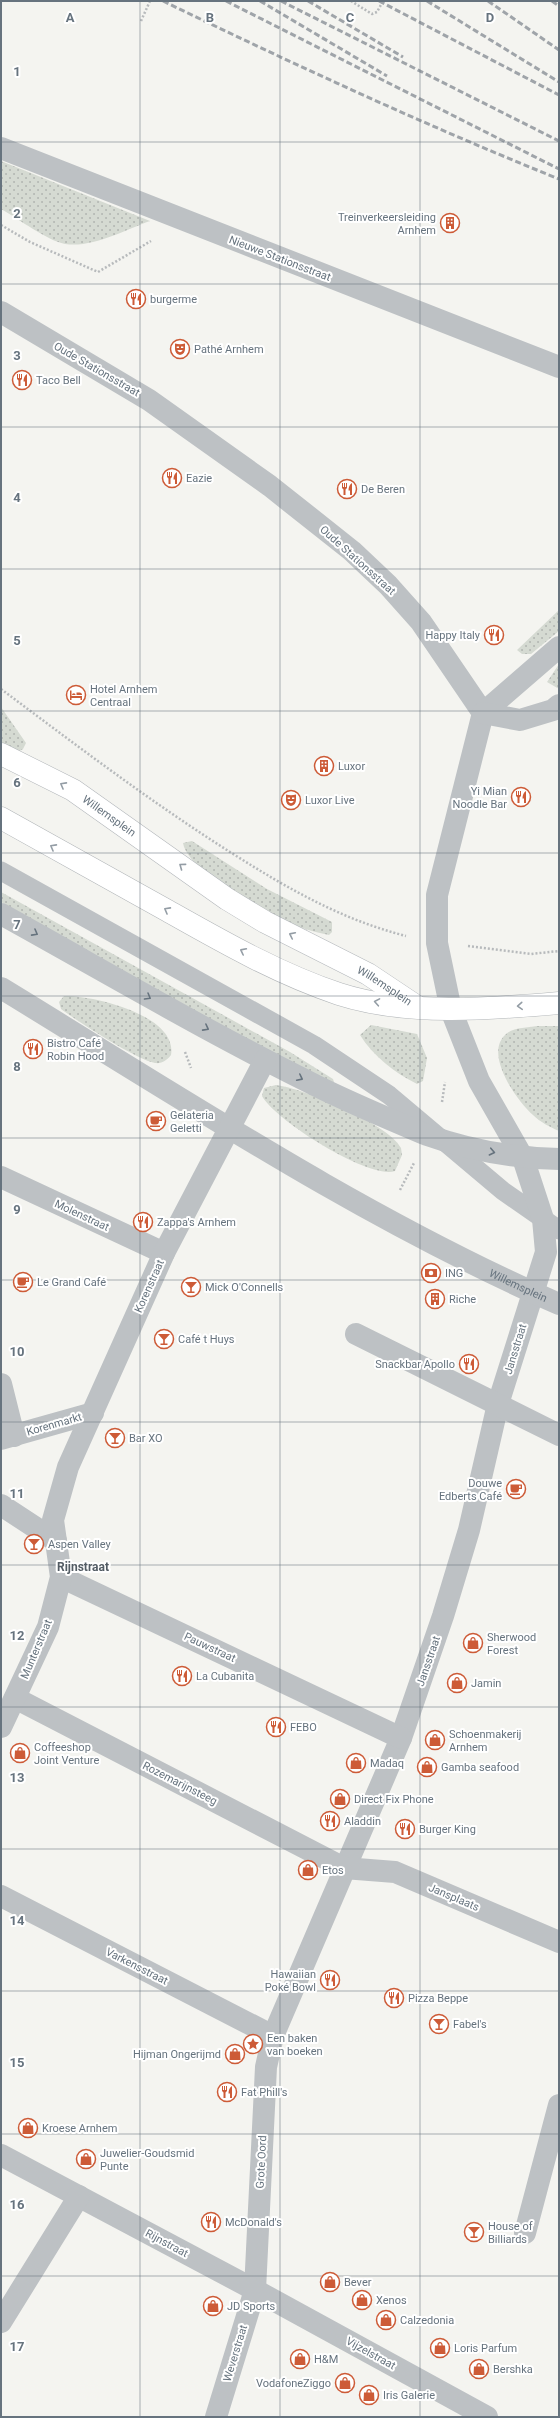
<svg xmlns="http://www.w3.org/2000/svg" width="560" height="2418" font-family="Roboto,sans-serif">
<style>
.grass{fill:url(#grass-dots)}
.lines{fill:none;stroke-linecap:round;stroke-linejoin:round}
.secondary-casing{stroke:#b2b6ba;stroke-width:23}
.primary-casing{stroke:#b1b5b8;stroke-width:23}
.path{stroke:#b7babc;stroke-width:2.5;stroke-dasharray:2 2;stroke-linecap:butt}
.lane{stroke:#bdc1c4;stroke-width:19}
.street{stroke:#bdc1c4;stroke-width:22}
.secondary{stroke:#fff;stroke-width:22}
.primary{stroke:#fff;stroke-width:22}
.rail{stroke:#9fa4a9;stroke-width:3;stroke-dasharray:6 3;stroke-linecap:butt}
.oneway{stroke:#949da5}
.oneway2{stroke:#66737e}
.grid{fill:none;stroke:#66737e;stroke-width:1;stroke-opacity:0.55}
.labels{text-anchor:middle;stroke-width:4;stroke-linejoin:round;paint-order:stroke}
.poi-label{font-size:11px;fill:#66737e;stroke:#fff;text-anchor:start}
.street-label{font-size:11px;fill:#66737e;stroke:#fff}
.neighbourhood-label{font-size:12px;font-weight:bold;fill:#535c64;stroke:#fff}
.grid-label{font-size:13px;text-anchor:middle;font-weight:bold;fill:#66737e;stroke:#fff;stroke-width:4;stroke-linejoin:round;paint-order:stroke}
</style>
<defs>
<pattern id="grass-dots" width="8" height="8" patternUnits="userSpaceOnUse"><rect width="8" height="8" fill="#d5dad2"/><path d="M2 2h.1M6 6h.1" fill="none" stroke="#b1b5b0" stroke-width="1.8" stroke-linecap="round"/></pattern>
</defs>
<rect width="100%" height="100%" fill="#f4f4f0"/>
<path class="grass" d="M1,161L150,221C125,230 93,248 65,244C46,240 19,219 1,209Z
M559,610V631L531,654H522L517,650Z
M559,664V689L547,682Z
M1,707L26,743L23,749L18,752L1,744Z
M192,841L267,889L332,922V932L329,935C314,932 299,928 285,921C261,910 187,870 183,843Z
M1,892L290,1052L333,1079L334,1082L332,1084L229,1030L1,902Z
M64,996C92,995 178,1015 171,1055C167,1060 162,1064 155,1063C135,1059 79,1022 61,1009L59,1002Z
M371,1025L417,1034L427,1058L423,1081L417,1084C395,1073 373,1056 360,1035Z
M537,1026H559V1131C550,1127 540,1122 533,1115C517,1101 484,1055 505,1035C512,1027 527,1028 537,1026Z
M276,1085C303,1088 389,1124 401,1148L402,1155L395,1171C369,1180 275,1120 262,1096L264,1088Z"/>
<g class="lines">
<defs>
<g id="secondary">
<path id="s2" d="M1,754L73,790L227,899L265,922L368,974L416,1006"/>
</g>
<path id="primary" d="M1,818C57,849 112,880 168,911C223,942 279,974 339,994C407,1016 490,1009 559,1003"/>
</defs>
<use href="#secondary" class="secondary-casing"/>
<use href="#primary" class="primary-casing"/>
<path class="path" d="M351,1L372,14L377,12L383,1
M141,21L150,1
M1,225L30,242L98,272L151,241
M1,689C76,745 151,802 230,852C287,888 340,919 406,936
M468,946L531,954L559,951
M185,1052L191,1068
M442,1102L445,1082
M400,1190L414,1163"/>
<path class="lane" d="M1,871L314,1045L389,1095L503,1191L559,1230"/>
<g class="street">
<path d="M1,148L559,367"/>
<path d="M1,312L149,400L270,486L352,551L388,585L421,622L483,713L437,895V943L451,1010L479,1081L523,1158L543,1219L546,1252L498,1404L469,1530L443,1616L401,1738L273,2036L266,2067L255,2290L216,2417"/>
<path d="M483,713L559,647"/>
<path d="M483,713L520,720L553,710L559,705"/>
<path d="M1,914C106,972 209,1033 317,1086C353,1104 390,1119 427,1135C469,1150 514,1158 559,1159"/>
<path id="s1" d="M1,988C183,1099 363,1218 559,1304"/>
<path d="M1,1177L164,1253"/>
<path d="M356,1334L559,1435"/>
<path d="M1,1384L14,1436"/>
<path d="M1,1439L93,1413"/>
<path d="M1,1505L56,1541"/>
<path d="M61,1577L401,1738"/>
<path d="M15,1698L344,1868L395,1872L559,1942"/>
<path d="M1,1727L48,1627L61,1577L53,1520L68,1467L164,1253L265,1060"/>
<path d="M1,1896L273,2036"/>
<path d="M1,2155L255,2290L487,2417"/>
<path d="M525,2233L559,2105"/>
<path d="M1,2322L79,2196"/>
</g>
<use href="#secondary" class="secondary"/>
<use href="#primary" class="primary"/>
<path class="rail" d="M163,1C293,64 425,125 559,179
M226,1L559,169
M260,1L387,76
M281,1L559,141
M308,1L403,57
M379,1L559,95
M427,1L559,82
M488,1L559,50
M552,1L559,6"/>
</g>
<defs><path id="oneway-chevron" d="M-2-3.5L2.5 0L-2 3.5" fill="none" stroke-width="1.6" stroke-linecap="round" stroke-linejoin="round"/></defs>
<g class="oneway">
<use href="#oneway-chevron" transform="translate(63 785) rotate(-151)"/>
<use href="#oneway-chevron" transform="translate(53 847) rotate(-151)"/>
<use href="#oneway-chevron" transform="translate(182 866) rotate(-144)"/>
<use href="#oneway-chevron" transform="translate(167 910) rotate(-151)"/>
<use href="#oneway-chevron" transform="translate(292 935) rotate(-154)"/>
<use href="#oneway-chevron" transform="translate(243 951) rotate(-153)"/>
<use href="#oneway-chevron" transform="translate(377 1002) rotate(-170)"/>
<use href="#oneway-chevron" transform="translate(520 1006) rotate(176)"/>
</g>
<g class="oneway2">
<use href="#oneway-chevron" transform="translate(35 933) rotate(29)"/>
<use href="#oneway-chevron" transform="translate(148 997) rotate(30)"/>
<use href="#oneway-chevron" transform="translate(206 1028) rotate(28)"/>
<use href="#oneway-chevron" transform="translate(300 1078) rotate(27)"/>
<use href="#oneway-chevron" transform="translate(492 1152) rotate(12)"/>
</g>
<path class="grid" d="M140,1V2417M280,1V2417M420,1V2417M1,142H559M1,284H559M1,427H559M1,569H559M1,711H559M1,853H559M1,996H559M1,1138H559M1,1280H559M1,1422H559M1,1565H559M1,1707H559M1,1849H559M1,1991H559M1,2134H559M1,2276H559"/>
<defs>
<symbol id="building-ring" viewBox="-11 -11 22 22"><circle r="9.5" fill="#fff" stroke="#cd5b37" stroke-width="1.5"/><path d="M-4-6H4V6H1V3H-1V6H-4ZM-2.5-4.3h1.7v1.8h-1.7ZM.8-4.3h1.7v1.8H.8ZM-2.5-1h1.7V.8h-1.7ZM.8-1h1.7V.8H.8Z" fill="#cd5b37"/></symbol>
<symbol id="restaurant-ring" viewBox="-11 -11 22 22"><circle r="9.5" fill="#fff" stroke="#cd5b37" stroke-width="1.5"/><path d="M-5-6h1v4h1v-4h1v4h1v-4h1v5L-1.5 .5V6h-2V.5L-5-1ZM5-6V6H3V1.5H1.5Q1.5-4 5-6Z" fill="#cd5b37"/></symbol>
<symbol id="theatre-ring" viewBox="-11 -11 22 22"><circle r="9.5" fill="#fff" stroke="#cd5b37" stroke-width="1.5"/><path d="M-5-5.5Q0-4 5-5.5V0Q5 5 0 6Q-5 5-5 0ZM-3.3-2.5H-1v1.5H-3.3ZM1-2.5H3.3v1.5H1ZM-2.8 1Q0 5.5 2.8 1Z" fill="#cd5b37"/></symbol>
<symbol id="hotel-ring" viewBox="-11 -11 22 22"><circle r="9.5" fill="#fff" stroke="#cd5b37" stroke-width="1.5"/><path d="M-6-4.5h1.5V1H6V5H4.5V3h-9V5H-6ZM-4 0a1.8 1.8 0 1 1 3.6 0ZM.5 0V-2.5h3Q6-2.5 6 0Z" fill="#cd5b37"/></symbol>
<symbol id="cafe-ring" viewBox="-11 -11 22 22"><circle r="9.5" fill="#fff" stroke="#cd5b37" stroke-width="1.5"/><path d="M-5.5-4.5H6V0H3Q3 3.5 0 3.5H-2.5Q-5.5 3.5-5.5 0ZM3-3.2v2h1.7v-2ZM-6 4.5H4V6H-6Z" fill="#cd5b37"/></symbol>
<symbol id="bank-ring" viewBox="-11 -11 22 22"><circle r="9.5" fill="#fff" stroke="#cd5b37" stroke-width="1.5"/><path d="M-6-4H6V4H-6ZM0-2.3a2.3 2.3 0 1 0 0 4.6a2.3 2.3 0 1 0 0-4.6Z" fill="#cd5b37"/></symbol>
<symbol id="bar-ring" viewBox="-11 -11 22 22"><circle r="9.5" fill="#fff" stroke="#cd5b37" stroke-width="1.5"/><path d="M-6-5H6L.8 .8V4.5H3.5V6h-7V4.5H-.8V.8Z" fill="#cd5b37"/></symbol>
<symbol id="shop-ring" viewBox="-11 -11 22 22"><circle r="9.5" fill="#fff" stroke="#cd5b37" stroke-width="1.5"/><path d="M-5-2.5h2.3a2.7 3.5 0 0 1 5.4 0H5L5.5 6h-11ZM-1.5-2.5h3a1.5 2.3 0 0 0-3 0Z" fill="#cd5b37"/></symbol>
<symbol id="sight-ring" viewBox="-11 -11 22 22"><circle r="9.5" fill="#fff" stroke="#cd5b37" stroke-width="1.5"/><path d="M0-6L1.8-2.2L6-1.7L2.9 1.2L3.7 5.4L0 3.3L-3.7 5.4L-2.9 1.2L-6-1.7L-1.8-2.2Z" fill="#cd5b37"/></symbol>
</defs>
<g fill-rule="evenodd">
<use href="#building-ring" x="439" y="212" width="22" height="22"/>
<use href="#restaurant-ring" x="125" y="288" width="22" height="22"/>
<use href="#theatre-ring" x="169" y="338" width="22" height="22"/>
<use href="#restaurant-ring" x="11" y="369" width="22" height="22"/>
<use href="#restaurant-ring" x="161" y="467" width="22" height="22"/>
<use href="#restaurant-ring" x="336" y="478" width="22" height="22"/>
<use href="#restaurant-ring" x="483" y="624" width="22" height="22"/>
<use href="#hotel-ring" x="65" y="684" width="22" height="22"/>
<use href="#building-ring" x="313" y="755" width="22" height="22"/>
<use href="#restaurant-ring" x="510" y="786" width="22" height="22"/>
<use href="#theatre-ring" x="280" y="789" width="22" height="22"/>
<use href="#restaurant-ring" x="22" y="1038" width="22" height="22"/>
<use href="#cafe-ring" x="145" y="1110" width="22" height="22"/>
<use href="#restaurant-ring" x="132" y="1211" width="22" height="22"/>
<use href="#bank-ring" x="420" y="1262" width="22" height="22"/>
<use href="#cafe-ring" x="12" y="1271" width="22" height="22"/>
<use href="#bar-ring" x="180" y="1276" width="22" height="22"/>
<use href="#building-ring" x="424" y="1288" width="22" height="22"/>
<use href="#bar-ring" x="153" y="1328" width="22" height="22"/>
<use href="#restaurant-ring" x="458" y="1353" width="22" height="22"/>
<use href="#bar-ring" x="104" y="1427" width="22" height="22"/>
<use href="#cafe-ring" x="505" y="1478" width="22" height="22"/>
<use href="#bar-ring" x="23" y="1533" width="22" height="22"/>
<use href="#shop-ring" x="462" y="1632" width="22" height="22"/>
<use href="#restaurant-ring" x="171" y="1665" width="22" height="22"/>
<use href="#shop-ring" x="446" y="1672" width="22" height="22"/>
<use href="#restaurant-ring" x="265" y="1716" width="22" height="22"/>
<use href="#shop-ring" x="424" y="1729" width="22" height="22"/>
<use href="#shop-ring" x="9" y="1742" width="22" height="22"/>
<use href="#shop-ring" x="345" y="1752" width="22" height="22"/>
<use href="#shop-ring" x="416" y="1756" width="22" height="22"/>
<use href="#shop-ring" x="329" y="1788" width="22" height="22"/>
<use href="#restaurant-ring" x="319" y="1810" width="22" height="22"/>
<use href="#restaurant-ring" x="394" y="1818" width="22" height="22"/>
<use href="#shop-ring" x="297" y="1859" width="22" height="22"/>
<use href="#restaurant-ring" x="319" y="1969" width="22" height="22"/>
<use href="#restaurant-ring" x="383" y="1987" width="22" height="22"/>
<use href="#bar-ring" x="428" y="2013" width="22" height="22"/>
<use href="#sight-ring" x="242" y="2033" width="22" height="22"/>
<use href="#shop-ring" x="224" y="2043" width="22" height="22"/>
<use href="#restaurant-ring" x="216" y="2081" width="22" height="22"/>
<use href="#shop-ring" x="17" y="2117" width="22" height="22"/>
<use href="#shop-ring" x="75" y="2148" width="22" height="22"/>
<use href="#restaurant-ring" x="200" y="2211" width="22" height="22"/>
<use href="#bar-ring" x="463" y="2221" width="22" height="22"/>
<use href="#shop-ring" x="319" y="2271" width="22" height="22"/>
<use href="#shop-ring" x="351" y="2289" width="22" height="22"/>
<use href="#shop-ring" x="202" y="2295" width="22" height="22"/>
<use href="#shop-ring" x="375" y="2309" width="22" height="22"/>
<use href="#shop-ring" x="429" y="2337" width="22" height="22"/>
<use href="#shop-ring" x="289" y="2348" width="22" height="22"/>
<use href="#shop-ring" x="468" y="2358" width="22" height="22"/>
<use href="#shop-ring" x="334" y="2372" width="22" height="22"/>
<use href="#shop-ring" x="358" y="2384" width="22" height="22"/>
</g>
<g class="labels">
<g class="poi-label">
<text x="436" y="221" text-anchor="end">Treinverkeersleiding<tspan x="436" dy="13">Arnhem</tspan></text>
<text x="150" y="303">burgerme</text>
<text x="194" y="353">Pathé Arnhem</text>
<text x="36" y="384">Taco Bell</text>
<text x="186" y="482">Eazie</text>
<text x="361" y="493">De Beren</text>
<text x="480" y="639" text-anchor="end">Happy Italy</text>
<text x="90" y="693">Hotel Arnhem<tspan x="90" dy="13">Centraal</tspan></text>
<text x="338" y="770">Luxor</text>
<text x="507" y="795" text-anchor="end">Yi Mian<tspan x="507" dy="13">Noodle Bar</tspan></text>
<text x="305" y="804">Luxor Live</text>
<text x="47" y="1047">Bistro Café<tspan x="47" dy="13">Robin Hood</tspan></text>
<text x="170" y="1119">Gelateria<tspan x="170" dy="13">Geletti</tspan></text>
<text x="157" y="1226">Zappa's Arnhem</text>
<text x="445" y="1277">ING</text>
<text x="37" y="1286">Le Grand Café</text>
<text x="205" y="1291">Mick O'Connells</text>
<text x="449" y="1303">Riche</text>
<text x="178" y="1343">Café t Huys</text>
<text x="455" y="1368" text-anchor="end">Snackbar Apollo</text>
<text x="129" y="1442">Bar XO</text>
<text x="502" y="1487" text-anchor="end">Douwe<tspan x="502" dy="13">Edberts Café</tspan></text>
<text x="48" y="1548">Aspen Valley</text>
<text x="487" y="1641">Sherwood<tspan x="487" dy="13">Forest</tspan></text>
<text x="196" y="1680">La Cubanita</text>
<text x="471" y="1687">Jamin</text>
<text x="290" y="1731">FEBO</text>
<text x="449" y="1738">Schoenmakerij<tspan x="449" dy="13">Arnhem</tspan></text>
<text x="34" y="1751">Coffeeshop<tspan x="34" dy="13">Joint Venture</tspan></text>
<text x="370" y="1767">Madaq</text>
<text x="441" y="1771">Gamba seafood</text>
<text x="354" y="1803">Direct Fix Phone</text>
<text x="344" y="1825">Aladdin</text>
<text x="419" y="1833">Burger King</text>
<text x="322" y="1874">Etos</text>
<text x="316" y="1978" text-anchor="end">Hawaiian<tspan x="316" dy="13">Poké Bowl</tspan></text>
<text x="408" y="2002">Pizza Beppe</text>
<text x="453" y="2028">Fabel's</text>
<text x="267" y="2042">Een baken<tspan x="267" dy="13">van boeken</tspan></text>
<text x="221" y="2058" text-anchor="end">Hijman Ongerijmd</text>
<text x="241" y="2096">Fat Phill's</text>
<text x="42" y="2132">Kroese Arnhem</text>
<text x="100" y="2157">Juwelier-Goudsmid<tspan x="100" dy="13">Punte</tspan></text>
<text x="225" y="2226">McDonald's</text>
<text x="488" y="2230">House of<tspan x="488" dy="13">Billiards</tspan></text>
<text x="344" y="2286">Bever</text>
<text x="376" y="2304">Xenos</text>
<text x="227" y="2310">JD Sports</text>
<text x="400" y="2324">Calzedonia</text>
<text x="454" y="2352">Loris Parfum</text>
<text x="314" y="2363">H&amp;M</text>
<text x="493" y="2373">Bershka</text>
<text x="331" y="2387" text-anchor="end">VodafoneZiggo</text>
<text x="383" y="2399">Iris Galerie</text>
</g>
<g class="street-label">
<text transform="translate(280 258) rotate(21)" y="4">Nieuwe Stationsstraat</text>
<text transform="translate(97 369) rotate(30)" y="4">Oude Stationsstraat</text>
<text transform="translate(358 560) rotate(42)" y="4">Oude Stationsstraat</text>
<text dy="4" stroke="none"><textPath href="#s2" startOffset="125">Willemsplein</textPath></text>
<text dy="4" stroke="none"><textPath href="#s2" startOffset="449">Willemsplein</textPath></text>
<text transform="translate(82 1215) rotate(25)" y="4">Molenstraat</text>
<text dy="4" stroke="none"><textPath href="#s1" startOffset="597">Willemsplein</textPath></text>
<text transform="translate(149 1286) rotate(-66)" y="4">Korenstraat</text>
<text transform="translate(515 1349) rotate(-73)" y="4">Jansstraat</text>
<text transform="translate(54 1424) rotate(-16)" y="4">Korenmarkt</text>
<text transform="translate(210 1647) rotate(25)" y="4">Pauwstraat</text>
<text transform="translate(36 1649) rotate(-67)" y="4">Munterstraat</text>
<text transform="translate(428 1661) rotate(-71)" y="4">Jansstraat</text>
<text transform="translate(180 1783) rotate(27)" y="4">Rozemarijnsteeg</text>
<text transform="translate(454 1897) rotate(23)" y="4">Jansplaats</text>
<text transform="translate(137 1966) rotate(27)" y="4">Varkensstraat</text>
<text transform="translate(261 2162) rotate(-87)" y="4">Grote Oord</text>
<text transform="translate(167 2243) rotate(28)" y="4">Rijnstraat</text>
<text transform="translate(235 2353) rotate(-73)" y="4">Weverstraat</text>
<text transform="translate(371 2353) rotate(29)" y="4">Vijzelstraat</text>
</g>
<g class="neighbourhood-label">
<text x="83" y="1571">Rijnstraat</text>
</g>
</g>
<g class="grid-label">
<text x="70" y="22">A</text>
<text x="210" y="22">B</text>
<text x="350" y="22">C</text>
<text x="490" y="22">D</text>
<text x="17" y="76">1</text>
<text x="17" y="218">2</text>
<text x="17" y="360">3</text>
<text x="17" y="502">4</text>
<text x="17" y="645">5</text>
<text x="17" y="787">6</text>
<text x="17" y="929">7</text>
<text x="17" y="1071">8</text>
<text x="17" y="1214">9</text>
<text x="17" y="1356">10</text>
<text x="17" y="1498">11</text>
<text x="17" y="1640">12</text>
<text x="17" y="1782">13</text>
<text x="17" y="1925">14</text>
<text x="17" y="2067">15</text>
<text x="17" y="2209">16</text>
<text x="17" y="2351">17</text>
</g>
<rect width="560" height="2418" fill="none" stroke="#66737e" stroke-width="4"/>
</svg>
